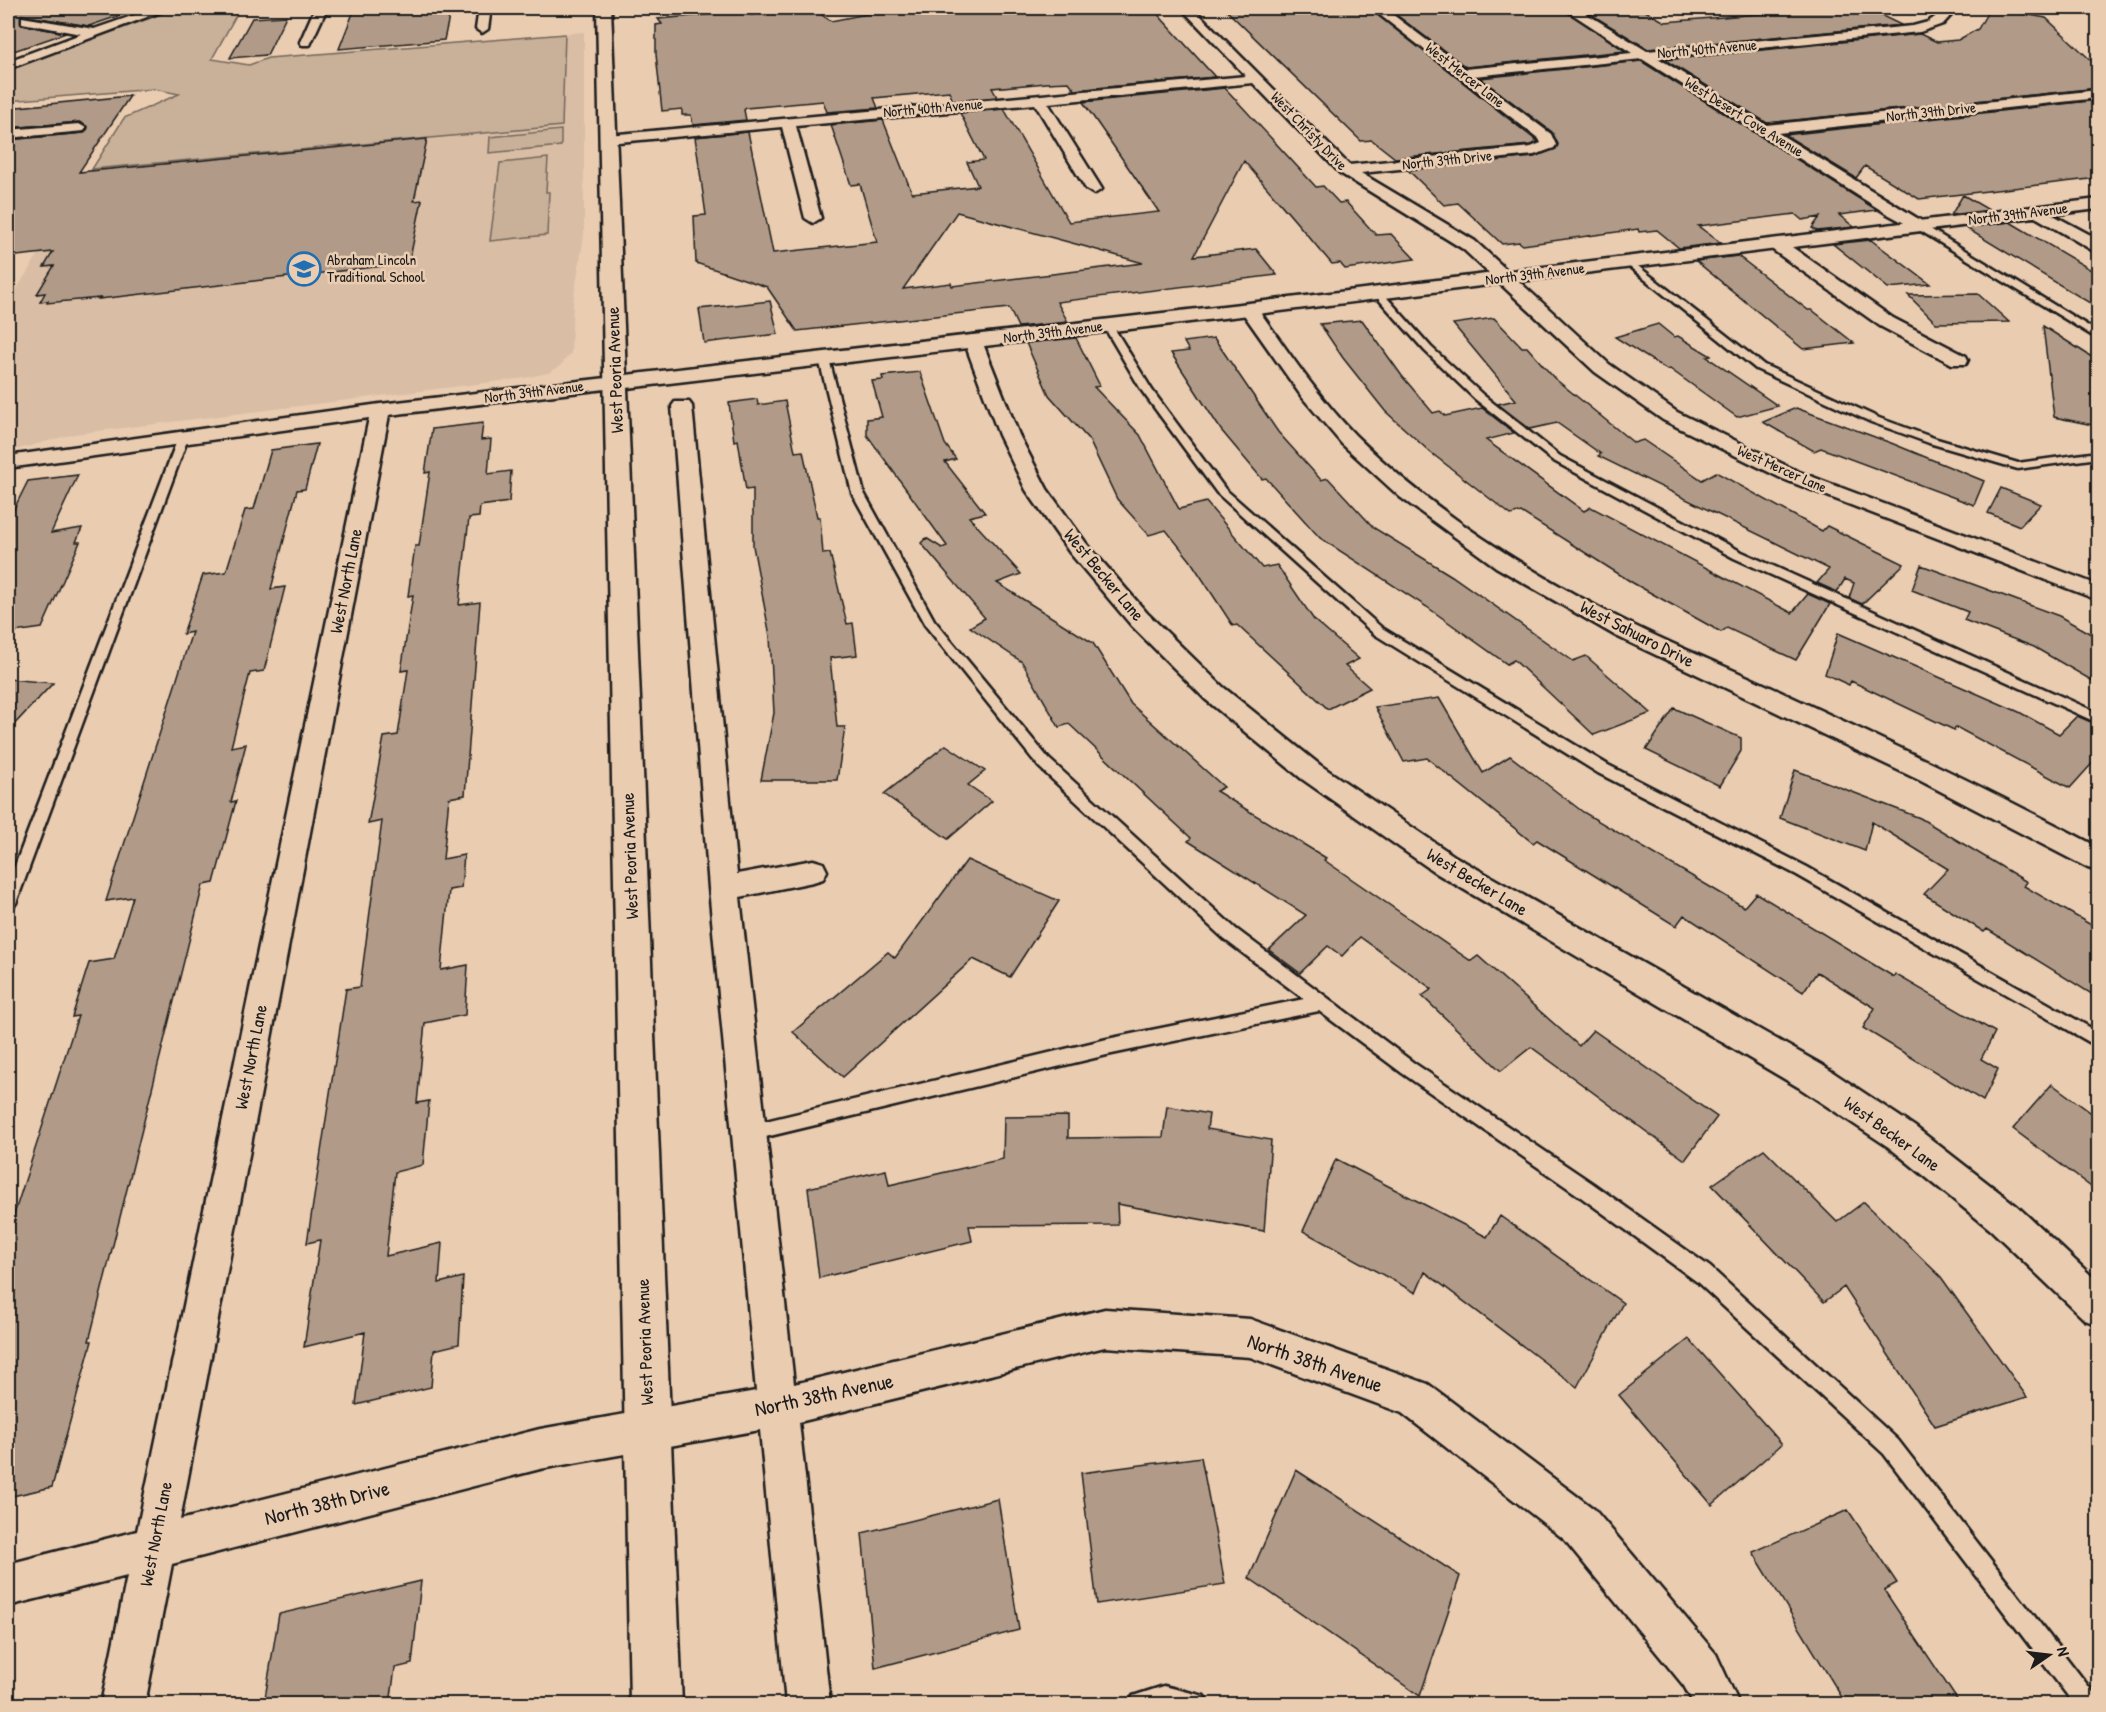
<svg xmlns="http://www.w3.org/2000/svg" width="2106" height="1712" font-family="'Patrick Hand',sans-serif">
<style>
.built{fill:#d9bda5}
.green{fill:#c8b099;stroke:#72665a;stroke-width:1.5}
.building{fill:#b19b88;stroke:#1c1c1c;stroke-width:1.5;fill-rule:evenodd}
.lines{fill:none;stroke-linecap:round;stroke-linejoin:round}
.lane-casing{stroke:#1c1c1c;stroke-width:5}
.street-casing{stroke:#1c1c1c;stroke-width:5}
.secondary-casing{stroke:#1c1c1c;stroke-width:5}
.lane{fill:#eaccb1;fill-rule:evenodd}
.street{fill:#eaccb1;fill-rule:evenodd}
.secondary{fill:#eaccb1;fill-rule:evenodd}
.labels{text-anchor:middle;stroke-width:5;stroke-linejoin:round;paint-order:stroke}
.far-street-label{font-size:15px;fill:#1c1c1c;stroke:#eaccb1}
.far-poi-label{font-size:15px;fill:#1c1c1c;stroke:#eaccb1;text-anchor:start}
.street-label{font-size:18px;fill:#1c1c1c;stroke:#eaccb1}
.near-street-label{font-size:21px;fill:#1c1c1c;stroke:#eaccb1}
</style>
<rect width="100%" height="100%" fill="#eaccb1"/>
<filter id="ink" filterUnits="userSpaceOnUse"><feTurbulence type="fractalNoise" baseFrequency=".0167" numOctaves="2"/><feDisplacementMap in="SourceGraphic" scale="12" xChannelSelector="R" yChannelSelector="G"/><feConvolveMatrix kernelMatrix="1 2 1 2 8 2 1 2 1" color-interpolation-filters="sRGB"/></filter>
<g filter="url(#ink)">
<path class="built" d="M584,32V235L573,302L571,353L560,366L548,373L525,378L74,434L8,452V303L124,118L268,58Z"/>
<path class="green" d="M178,8H240L212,59L249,65L268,58L565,34L562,126L92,169L124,118L179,94L154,89L8,101V70Z
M561,130V146L489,153L490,137Z
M548,158L546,192H549L547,235L490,241L500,163Z"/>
<path class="building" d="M8,8H127V13L89,26L21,15L22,25L66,33L8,53Z
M355,8H451L444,40L339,49Z
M791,8H811L831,21L887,10L891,14L923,8H995L998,12L1062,8H1152L1215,77L1075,90L1069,82L1046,83L992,88L997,97L953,101L949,91L874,98L878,108L827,112L823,101L746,108L744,110L746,120L693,125L691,115H682V109L662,111L656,54V25L662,24L658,19L751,11V15Z
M1224,8H1369L1538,142L1530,145L1395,158L1372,140L1361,141Z
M1387,8H1456L1460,10L1494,8H1561L1625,51L1466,67Z
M1580,8H1640L1665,22L1829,8H1866L1901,25L1648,49Z
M1990,8L2046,18L2098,67V88L1767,123L1665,60L1920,34L1937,42L1958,40L1978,29Z
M286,16L267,55L230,58L252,18Z
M1641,61L1877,210L1839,215L1854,227L1817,231L1812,228L1820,217L1802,220L1795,214L1698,226L1721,243L1679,248L1657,230L1639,232L1638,229L1523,245L1519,242L1502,244L1458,203L1444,205L1408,170L1534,157L1556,149L1558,144L1552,132L1480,78Z
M1225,88L1316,187L1323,186L1339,203L1346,202L1376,235L1391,234L1415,259L1345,269L1340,263L1332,264L1244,161L1194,256L1256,249L1277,275L1057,302L1068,322L1018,327L1009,308L797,331L767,287L696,263L694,216L706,215L695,137L748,132L773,253L877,242L860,184L851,185L831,125L883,120L912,193L978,186L967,162L984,160L960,113L1004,109L1069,222L1159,212L1083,102ZM957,212L1083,246L1143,263L952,286L951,283L903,289Z
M130,96L79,172L427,139L414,201L422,200L409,263L99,299L100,298L47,303L48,301L40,302L45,293L37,294L54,266L44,267L53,252L8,257V140L84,133L88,127L79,122L8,128V108Z
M2098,100V178L1919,199L1865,166L1856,178L1785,135Z
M1963,195L1989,210L1951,215Z
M2010,222L2098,274V308L1966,228Z
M1871,240L1930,284L1888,288L1833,244Z
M1738,256L1808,310H1812L1854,343L1803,349L1696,261Z
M1978,294L2009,322L1936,323L1908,295Z
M770,301L778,334L704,343L699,309Z
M1494,318L1522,347H1527L1554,378L1634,443L1643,440L1702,480L1716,472L1822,531L1827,526L1904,564L1862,604L1849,598L1854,583L1845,579L1837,592L1817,583L1829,569L1598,456L1601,454L1557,423L1530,429L1498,404L1516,400L1453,324Z
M1362,320L1402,376L1433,413L1440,411L1445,416L1482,408L1514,433L1486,440L1584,511L1591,507L1792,613L1808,594L1830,604L1796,660L1727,628L1721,632L1633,583L1521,512L1511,515L1430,452L1385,411L1343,358L1320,324Z
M1658,324L1674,337L1678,336L1711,356L1707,357L1778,406L1737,417L1670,369L1667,370L1615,337Z
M2043,326L2098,361V426L2054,417Z
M1076,338L1100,386L1094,387L1140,435L1179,509L1206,502L1262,568L1277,565L1314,620L1359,659L1345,666L1370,688L1328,709L1237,625L1233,626L1190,560L1166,530L1149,535L1117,499L1089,440L1049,395L1026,343Z
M1214,338L1278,432L1321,480L1328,478L1374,528L1452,576L1573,661L1586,656L1651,713L1594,735L1514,660L1507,664L1427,607L1320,538L1266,478L1262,479L1221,430L1171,353L1189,351L1184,342Z
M920,372L945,444L956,459L945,462L985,513L969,517L1021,574L997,583L1093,643L1131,704L1224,787L1216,791L1326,858L1324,860L1471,961L1478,956L1579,1046L1593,1030L1717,1117L1685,1160L1531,1047L1501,1071L1422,996L1432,989L1360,937L1342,956L1328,946L1300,973L1269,950L1306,915L1188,841L1191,838L1069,724L1059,727L1022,662L970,627L985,618L921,543L926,538L942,548L947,546L867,435V419L882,417L872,381L883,380L882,376Z
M757,399L758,405L785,401L795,452L803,451L817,517H820L823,554L830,553L847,624L853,623L857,655L830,658L837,727H845L837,780H761L774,713L770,636L753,546V489L746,490L738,440L734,441L729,403Z
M1796,408L1891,443L1984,481L1974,505L1821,448L1814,451L1763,422Z
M483,423L481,440L491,439L488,474L511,471L509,502L480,506L479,517L469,518L459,605L480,602L465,795L449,798L443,859L464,855L461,888L449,890L441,970L468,965L465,1015L425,1023L417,1103L429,1101L423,1165L395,1172L386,1256L442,1243L439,1283L463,1277L459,1344L434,1350L431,1387L356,1405L365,1332L304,1347L320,1240L307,1243L346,989L360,987L382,821L368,824L384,737L398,735L408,670L401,671L413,595L408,596L415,546H419L430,472L425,473L432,429Z
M317,444L305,489L297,490L271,589L285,587L264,671L250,673L231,747L246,744L231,802L236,801L214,883L203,885L89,1341H92L52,1487L8,1497V1233L78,1016L72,1017L89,963L114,959L133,897L106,901L192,632L183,634L203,575L226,572L245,510L254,509L271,450Z
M78,475L51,533L82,528L76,542H80L42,628L8,633V521L28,481Z
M2001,488L2041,504L2020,526L1988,513Z
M1921,565L2059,616L2098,638V684L2034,647L1964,620L1968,612L1912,590Z
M1838,633L2019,712L2059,734L2077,716L2098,725V757L2070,788L1956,727L1954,730L1851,681L1849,685L1825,674Z
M8,679L53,683L8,731Z
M1439,698L1483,773L1510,756L1583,812L1744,907L1756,893L1894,977L1895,974L1995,1032L1981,1059L1998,1069L1983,1101L1863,1028L1875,1008L1817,972L1803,992L1684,915L1676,926L1537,840L1533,843L1427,758L1404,762L1375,707Z
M1674,708L1741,738V751L1720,786L1646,750Z
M946,745L985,771L968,785L992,801L948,839L884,794Z
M1795,770L1920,818L2027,882L2024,886L2098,929V998L1987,929L1984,932L1924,894L1948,869L1872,822L1865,851L1780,818Z
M967,860L1059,901L1010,977L973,959L843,1077L793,1032L888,952L895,958Z
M2052,1084L2098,1118V1192L2013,1129Z
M1167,1106L1209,1114L1207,1129L1271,1140L1264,1231L1117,1204L1118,1225L969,1226L972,1241L819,1278L808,1188L886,1170L889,1185L1003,1159L1004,1117L1068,1116V1138L1163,1137Z
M1764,1149L1837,1222L1864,1202L1941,1277L2027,1397L1935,1426L1844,1287L1824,1302L1712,1185Z
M1336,1159L1487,1237L1500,1216L1623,1303L1577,1387L1425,1272L1416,1293L1303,1231Z
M1689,1339L1782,1444L1712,1505L1619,1395Z
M1201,1457L1225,1584L1097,1604L1081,1473Z
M1296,1470L1460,1576L1420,1696L1249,1578Z
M998,1499L1019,1630L875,1668L862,1533Z
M1848,1510L1897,1583L1884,1590L1960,1704H1846L1753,1552Z
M421,1581L412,1664L395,1668L390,1704H264L279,1614Z"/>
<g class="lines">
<defs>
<path id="lane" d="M1916,224H1922L2098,332V339L1916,228Z
M1629,259L1764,365L1879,418L1937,439L2018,463L2098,452V458L2018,469L1929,443L1871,422L1756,369L1626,264L1625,262Z
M1374,290H1380L1431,347L1483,395L1560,456L1742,552L2098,713V723L1734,558L1552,460L1475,399L1425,351L1374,294Z
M1105,323H1111L1152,390L1225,489L1382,628L1608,765L1807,867L2098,1032V1047L1797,875L1598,773L1374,634L1217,493L1142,391L1103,325Z
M824,356L829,359L864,493L934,620L1049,759L1236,929L1414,1063L1592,1183L1710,1267L1898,1440L2096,1696L2098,1704H2074L1884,1454L1696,1281L1578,1195L1402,1073L1319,1011L1107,1055L749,1141L743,1139L740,1133L743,1127L749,1125L1107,1039L1304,999L1224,939L1039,767L925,625L852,493L819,359Z
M183,435L188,438L16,903L13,907L8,909V884L178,438Z
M1164,1686L1204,1696L1208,1704H1129L1133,1696Z"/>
<path id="street" d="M155,8H171L8,69V61L81,34L22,23V17L94,29Z
M315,8H327L310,45H302L300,42Z
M479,8H491L488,29L482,33L476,29Z
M1181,8H1193L1349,165L1531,147L1541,143L1539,139L1371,8H1384L1465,69L1632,53L1563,8H1577L1647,51L1913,26L1928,22L1942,12L1941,8H1953L1954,12L1943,24L1920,32L1658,58L1766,125L2098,90V98L1778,133L1925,223L1927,226L1919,231L1884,212L1642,59L1474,76L1551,134L1556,145L1554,148L1534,155L1361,173L1475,241L1609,364L1677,412L1797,471L2098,585V600L1783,479L1663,420L1595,372L1463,249L1340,173L1253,83L1048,103L1102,189L1094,194L1086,189L1035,104L796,126L821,218L813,223L805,218L782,127L608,143L601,139L608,135L1246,76Z
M79,124L86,128L84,131L8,138V130Z
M2038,207L2098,239V251L2092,250L2032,215L2030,212Z
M1776,239L1782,240L1893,318L1966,356L1968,360L1966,364H1952L1880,326L1770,248L1768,244Z
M1249,304L1255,305C1287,350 1317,396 1355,435C1434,513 1533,575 1633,625C1677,647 1723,665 1768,686C1879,737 1990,790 2098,847V871L2088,868L1919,780L1616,636L1496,567L1400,497L1342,444L1302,397L1240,309L1243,305Z
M973,335L980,337L982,341L1019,435L1047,489L1086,543L1147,613L1223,687L1320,765L1456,857L1822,1065L1914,1126L2017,1206L2098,1282V1325L2085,1320L1991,1230L1890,1148L1798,1087L1436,873L1302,779L1205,699L1131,625L1070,553L1026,490L999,435L964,341L966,337Z
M615,377L622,379L625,383L622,387L389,415L180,1520L540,1429L756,1391L709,888L672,406L675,402H689L692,406L737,874L813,860L823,863L827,871L823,879L813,882L740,897L794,1384L1105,1309L1250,1319L1428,1384L1594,1509L1716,1654L1739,1704H1694L1684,1686L1564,1539L1402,1413L1250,1357L1105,1347L799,1422L830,1704H786L760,1430L540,1469L172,1564L145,1704H101L127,1576L8,1606V1564L137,1531L369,418L8,468V456L380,404Z"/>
<path id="secondary" d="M597,8H611L626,375L1249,303L2098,199V209L1249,315L627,388L682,1704H630Z"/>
</defs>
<use href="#lane" class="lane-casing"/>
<use href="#street" class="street-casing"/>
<use href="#secondary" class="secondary-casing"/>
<use href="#lane" class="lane"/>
<use href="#street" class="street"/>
<use href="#secondary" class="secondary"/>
</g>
</g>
<defs>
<symbol id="school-ring" viewBox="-11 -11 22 22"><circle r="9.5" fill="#eaccb1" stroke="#1f6fb2" stroke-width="1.5"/><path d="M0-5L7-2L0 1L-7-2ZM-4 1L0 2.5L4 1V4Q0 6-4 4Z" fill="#1f6fb2"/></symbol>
</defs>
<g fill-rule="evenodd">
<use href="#school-ring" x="285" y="250" width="38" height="38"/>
</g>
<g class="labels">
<g class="far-street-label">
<text transform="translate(1707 49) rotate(-5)" y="5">North 40th Avenue</text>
<text transform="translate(1465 75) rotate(38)" y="5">West Mercer Lane</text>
<text transform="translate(933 108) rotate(-5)" y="5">North 40th Avenue</text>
<text transform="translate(1931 112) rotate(-6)" y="5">North 39th Drive</text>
<text transform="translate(1744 117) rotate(32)" y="5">West Desert Cove Avenue</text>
<text transform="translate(1309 131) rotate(46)" y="5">West Christy Drive</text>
<text transform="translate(1447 160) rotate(-6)" y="5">North 39th Drive</text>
<text transform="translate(2018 214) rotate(-7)" y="5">North 39th Avenue</text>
<text transform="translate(1535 274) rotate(-7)" y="5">North 39th Avenue</text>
<text transform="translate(1053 332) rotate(-7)" y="5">North 39th Avenue</text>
<text transform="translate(534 392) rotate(-7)" y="5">North 39th Avenue</text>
<text transform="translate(1782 469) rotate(24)" y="5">West Mercer Lane</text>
</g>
<g class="far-poi-label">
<text x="327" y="265">Abraham Lincoln<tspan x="327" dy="17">Traditional School</tspan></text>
</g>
<g class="street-label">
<text transform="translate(615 370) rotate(-92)" y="6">West Peoria Avenue</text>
<text transform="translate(1104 575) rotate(50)" y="6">West Becker Lane</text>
<text transform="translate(346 581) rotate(-79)" y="6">West North Lane</text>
<text transform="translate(1637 634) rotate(27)" y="6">West Sahuaro Drive</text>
<text transform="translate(630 856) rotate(-92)" y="6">West Peoria Avenue</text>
<text transform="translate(1477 882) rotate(31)" y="6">West Becker Lane</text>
<text transform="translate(251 1057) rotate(-79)" y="6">West North Lane</text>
<text transform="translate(1892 1134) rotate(36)" y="6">West Becker Lane</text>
<text transform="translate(645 1342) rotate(-92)" y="6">West Peoria Avenue</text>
<text transform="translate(156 1534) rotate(-79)" y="6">West North Lane</text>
</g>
<g class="near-street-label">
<text transform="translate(1315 1363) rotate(19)" y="7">North 38th Avenue</text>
<text transform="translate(824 1395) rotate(-12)" y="7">North 38th Avenue</text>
<text transform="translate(327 1503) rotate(-14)" y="7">North 38th Drive</text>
</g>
</g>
<rect width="2106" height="1712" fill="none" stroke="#eaccb1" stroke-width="30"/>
<rect x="15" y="15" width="2076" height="1682" fill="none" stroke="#1c1c1c" stroke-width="2" filter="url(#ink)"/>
<g transform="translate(2049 1655) rotate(76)" stroke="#eaccb1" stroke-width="4.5" paint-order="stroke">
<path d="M0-4.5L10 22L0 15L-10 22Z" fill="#1c1c1c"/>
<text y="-9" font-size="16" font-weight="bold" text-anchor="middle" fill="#1c1c1c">N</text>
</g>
</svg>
